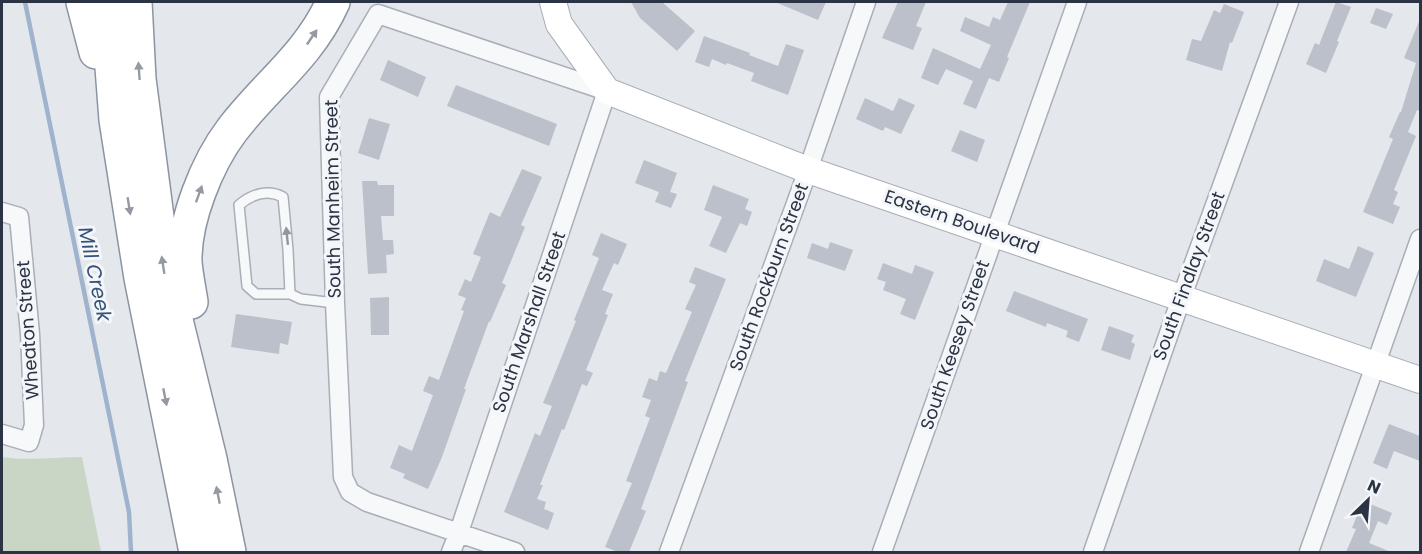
<svg xmlns="http://www.w3.org/2000/svg" width="1422" height="554" font-family="Poppins,sans-serif">
<style>
.green{fill:#c9d6c5}
.lines{fill:none;stroke-linecap:round;stroke-linejoin:round}
.stream{stroke:#9fb4cc;stroke-width:4.5}
.building{fill:#bbc0ca}
.lane-casing{stroke:#a9aeb7;stroke-width:12}
.street-casing{stroke:#a9aeb7;stroke-width:21}
.secondary-casing{stroke:#a9aeb7;stroke-width:28}
.highway-casing{stroke:#8b94a3;stroke-width:36}
.lane{stroke:#f7f8fa;stroke-width:9}
.street{stroke:#f7f8fa;stroke-width:18}
.secondary{stroke:#fff;stroke-width:26}
.highway{stroke:#fff;stroke-width:33}
.oneway{fill:#959aa2}
.oneway2{fill:#9196a0}
.labels{text-anchor:middle;stroke-width:6;stroke-linejoin:round;paint-order:stroke}
.street-label{font-size:18px;fill:#2b3445;stroke:#f4f6f9}
.water-label{font-size:20px;font-style:italic;fill:#34527a;stroke:#f4f6f9}
</style>
<rect width="100%" height="100%" fill="#e4e7ec"/>
<path class="green" d="M2,457C28,461 55,457 82,457L101,552H2Z"/>
<g class="lines">
<path class="stream" d="M25,2L129,512L131,552"/>
</g>
<path class="building" d="M631,2H662L695,31L677,51L640,18Z
M775,2H826L818,20Z
M898,2H926L916,26L922,28L913,50L882,38Z
M1008,2H1030L1007,57L1009,58L999,82L989,78L976,109L963,104L973,81L946,69L938,85L921,78L933,48L980,69L991,45L960,31L965,17L989,27L993,17L1000,20Z
M1336,2L1351,7L1337,41L1339,42L1326,73L1306,64L1315,43L1319,45Z
M1224,4L1244,12L1232,43L1230,42L1222,71L1186,60L1192,39L1201,41L1214,10L1220,13Z
M1376,8L1393,14L1386,29L1370,23Z
M1420,19V111L1417,110L1408,132L1416,136L1394,190L1398,192L1393,204L1400,207L1393,224L1363,212L1393,139L1389,137L1400,112H1401L1416,63L1404,58Z
M704,36L750,53L749,55L778,66L786,44L804,50L788,95L751,81L754,73L727,63L726,65L712,59L709,67L695,62Z
M388,60L426,77L418,97L380,80Z
M456,85L557,124L549,146L447,106Z
M865,98L893,111L899,98L915,105L901,134L885,127L883,131L856,119Z
M369,118L390,124L379,160L358,153Z
M960,130L985,140L977,162L951,151Z
M644,160L677,173L670,192L677,194L671,208L655,202L659,192L635,183Z
M522,169L542,177L521,225L525,227L502,283L506,285L490,322L489,321L464,389H466L442,457L428,489L403,478L405,474L390,468L399,445L412,451L433,395L423,391L429,376L439,380L464,311L461,310L466,298L458,295L465,279L471,282L481,257L473,254L490,212L500,217Z
M362,181H377L378,185H394V216H381L383,240H393L394,254L386,255L387,273L368,274Z
M713,185L749,199L745,209L752,212L747,226L740,223L726,253L709,246L722,217L704,210Z
M601,233L627,244L618,265L614,263L602,290L613,294L605,314L608,315L586,370L593,373L587,386L582,384L564,430L562,429L540,485H543L537,499L546,502L544,509L554,513L548,530L504,512L535,433L540,436L552,406L543,403L576,321L574,320L599,258L592,255Z
M830,242L853,250L845,271L807,258L812,243L828,249Z
M1358,246L1374,253L1356,297L1316,281L1324,259L1349,269Z
M883,263L912,274L915,265L934,272L915,320L900,314L906,299L883,290L886,282L877,279Z
M695,267L726,279L685,381L688,382L641,509L646,511L629,552H618L605,547L632,483L626,481L650,418L645,416L651,400L642,397L649,378L657,381L660,371L666,373L692,312L685,309L696,285L689,282Z
M1014,291L1088,319L1079,342L1066,337L1068,331L1047,323L1046,327L1006,311Z
M389,297V335H371L370,298Z
M236,314L292,322L288,345L280,343L279,354L231,347Z
M1109,326L1134,335L1131,342L1135,344L1130,360L1101,350Z
M1389,424L1420,436V461L1394,451L1387,469L1373,463Z
M1363,501L1392,513L1387,525L1378,521L1369,543L1391,552H1346L1356,529L1352,528Z"/>
<g class="lines">
<defs>
<path id="lane" d="M290,294L288,250L283,197C268,189 252,194 239,205L247,286L256,294H290L301,299L335,303"/>
<path id="street" d="M2,212L19,217L30,334L34,425L29,442L2,434
M451,552L459,532L607,91L378,14L329,97L335,303L343,477L350,492L367,502L515,552
M669,552L803,184L866,2
M882,552L1077,2
M1093,552L1182,296L1289,2
M1309,552L1420,239"/>
<path id="secondary" d="M553,2L559,24L607,91L808,170L1420,380"/>
<path id="highway" d="M83,2L96,52
M107,2L116,120L141,278L196,552
M135,2L139,79L164,271L210,459L229,552
M191,302C189,289 186,275 185,262C184,220 207,163 232,130C267,84 308,57 333,2"/>
</defs>
<use href="#lane" class="lane-casing"/>
<use href="#street" class="street-casing"/>
<use href="#secondary" class="secondary-casing"/>
<use href="#highway" class="highway-casing"/>
<use href="#lane" class="lane"/>
<use href="#street" class="street"/>
<use href="#secondary" class="secondary"/>
<use href="#highway" class="highway"/>
</g>
<defs><path id="oneway-solid" d="M-6-.8H1V-3.2L6.5 0L1 3.2V.8H-6Z" transform="scale(1.5)"/></defs>
<g class="oneway">
<use href="#oneway-solid" transform="translate(312 37) rotate(-56)"/>
<use href="#oneway-solid" transform="translate(139 71) rotate(-94)"/>
<use href="#oneway-solid" transform="translate(199 194) rotate(-70)"/>
<use href="#oneway-solid" transform="translate(129 206) rotate(81)"/>
<use href="#oneway-solid" transform="translate(163 265) rotate(-99)"/>
<use href="#oneway-solid" transform="translate(165 397) rotate(79)"/>
<use href="#oneway-solid" transform="translate(218 495) rotate(-101)"/>
</g>
<use class="oneway2" href="#oneway-solid" transform="translate(287 236) rotate(-96)"/>
<g class="labels">
<g class="street-label">
<text transform="translate(333 199) rotate(-91)" y="6">South Manheim Street</text>
<text transform="translate(962 222) rotate(19)" y="6">Eastern Boulevard</text>
<text transform="translate(1189 276) rotate(-70)" y="6">South Findlay Street</text>
<text transform="translate(769 277) rotate(-70)" y="6">South Rockburn Street</text>
<text transform="translate(529 322) rotate(-71)" y="6">South Marshall Street</text>
<text transform="translate(28 330) rotate(-94)" y="6">Wheaton Street</text>
<text transform="translate(955 345) rotate(-71)" y="6">South Keesey Street</text>
</g>
<g class="water-label">
<text transform="translate(95 274) rotate(78)" y="7">Mill Creek</text>
</g>
</g>
<rect width="1422" height="554" fill="none" stroke="#2b3445" stroke-width="6"/>
<g transform="translate(1368 500) rotate(25)" stroke="#f4f6f9" stroke-width="4.5" paint-order="stroke">
<path d="M0-4.5L10 22L0 15L-10 22Z" fill="#2b3445"/>
<text y="-9" font-size="16" font-weight="bold" text-anchor="middle" fill="#2b3445">N</text>
</g>
</svg>
